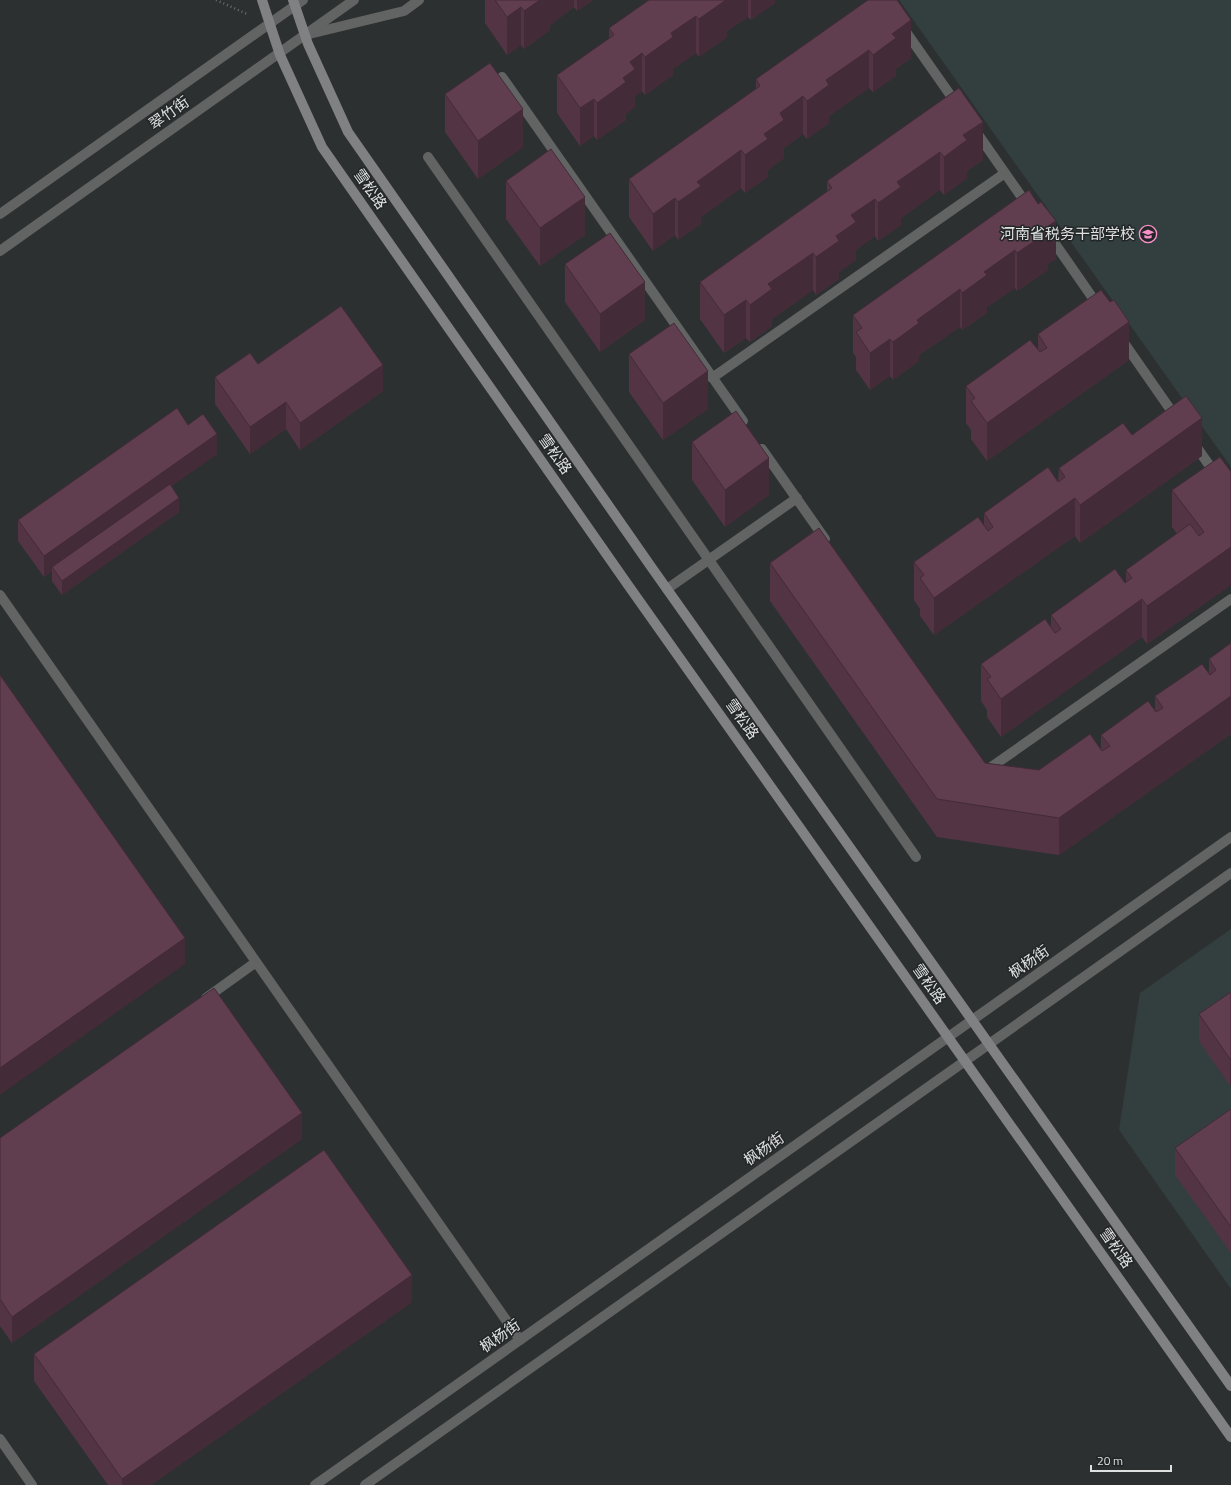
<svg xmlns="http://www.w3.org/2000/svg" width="1231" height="1485" font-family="'Titillium Web','Noto Sans SC',sans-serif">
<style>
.built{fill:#333e3f}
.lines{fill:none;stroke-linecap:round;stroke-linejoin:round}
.path{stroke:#6b6e6f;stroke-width:2.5;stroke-dasharray:1 3;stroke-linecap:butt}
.service{stroke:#626464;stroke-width:10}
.minor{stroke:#626464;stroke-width:10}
.tertiary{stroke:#626464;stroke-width:10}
.secondary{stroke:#7f8182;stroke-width:10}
.wall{fill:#533444}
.shaded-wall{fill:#432b37}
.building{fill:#603d4f;stroke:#432b37}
.labels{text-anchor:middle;stroke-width:3;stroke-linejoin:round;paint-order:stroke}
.street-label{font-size:15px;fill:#dfe1e1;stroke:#232627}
.poi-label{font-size:15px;fill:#dfe1e1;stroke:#232627;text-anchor:end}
</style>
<rect width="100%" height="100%" fill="#2d3031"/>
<path class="built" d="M899,0H1231V467Z
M1231,929V1289L1119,1130L1140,993Z"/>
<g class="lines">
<path class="path" d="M216,0L247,14"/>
<path class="service" d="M904,29L958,106
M502,77L743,421
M975,130L1028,206
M428,157L916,857
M1049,235L1099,307
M1122,340L1177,419
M712,378L1005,173
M1195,445L1231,496
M762,449L825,539
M667,589L797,498
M0,595L520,1340
M986,768L987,770L1231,599
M206,998L256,962
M0,1439L32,1485"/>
<path class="minor" d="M305,35L404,11L419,0"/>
<path class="tertiary" d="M0,214L303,0
M0,251L354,0
M315,1485L1231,837
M365,1485L1231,873"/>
<path class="secondary" d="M262,0L280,55L322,147L628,585L1231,1437
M293,0L308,44L348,132L652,568L1231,1386"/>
</g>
<path class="wall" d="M485,0H593L577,11L574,7L550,25V30L524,49L521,45L507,55L485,23Z
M649,0H775V3L751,20L748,17L727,31V37L699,57L696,53L673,69V75L645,95L642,91L635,96V107L626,114V120L597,140L594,136L580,146L557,113V75L609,39V28Z
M868,0L911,58L896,69V76L873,92L869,88L829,116V123L807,139L803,134L784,148V158L768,170V177L745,193L741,188L701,217V224L678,240L675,235L653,251L629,217V179L756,89V79Z
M959,88L983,160L967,171V178L944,195L940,190L901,218V225L878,241L875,236L856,250V260L839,272V279L816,295L813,290L772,319V326L750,342L746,338L724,353L700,319V282L827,192V181Z
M445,94L523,147L478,179L445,132Z
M506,181L585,235L540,266L506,219Z
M1029,190L1056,259L1048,264V270L1017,291L1015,288L987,307V313L962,330L960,327L919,355V361L893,380L890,376L870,390L856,370V357L853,353V315Z
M565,264L645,320L600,352L565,302Z
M1110,302L1129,360L987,461L971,439V430L966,423V386L1038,350V334Z
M629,354L708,409L663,440L629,392Z
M258,364L383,391L300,450L286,429L250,454L215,404V377Z
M188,425L217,454L171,486L179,512L62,595L52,581V571L44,577L18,541V520Z
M1132,435L1202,456L1080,543L1075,536L934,635L920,616V609L914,600V562L984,525V513L1058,482L1059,468Z
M692,442L769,495L725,527L692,480Z
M1231,472V585L1147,644L1142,637L1001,737L987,717V710L981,701V664L1051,627V615L1126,582V570L1177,534L1172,527V490Z
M770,563L985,763L1039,770L1101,750V735L1155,711V696L1209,673V659L1231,643V734L1059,855L937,837L770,601Z
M1231,992L1230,1086L1199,1041V1014Z
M1231,1109V1253L1175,1175V1148Z
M0,1138L302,1139L12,1343L0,1326Z
M412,1302L151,1485H108L34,1381V1354Z"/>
<path class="shaded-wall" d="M540,0H574V7L550,25V30L524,49V11Z
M577,0H593L577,11Z
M724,0H748V17L727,31V37L699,57V19Z
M751,0H775V3L751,20Z
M521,7V45L507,55V17Z
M696,16V53L673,69V75L645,95V57L671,33Z
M911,20V58L896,69V76L873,92V55L892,34Z
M869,50V88L829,116V123L807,139V101L826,80Z
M642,53V91L635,96V107L626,114V120L597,140V103L630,62Z
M803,96V134L784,148V158L768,170V177L745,193V155L764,134L780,113Z
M594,99V136L580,146V108Z
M523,109V147L478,179V141Z
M983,122V160L967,171V178L944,195V157L963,135Z
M741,150V188L701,217V224L678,240V202L697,182Z
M940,152V190L901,218V225L878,241V203L897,182Z
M585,197V235L540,266V228Z
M675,198V235L653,251V214Z
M875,199V236L856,250V260L839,272V279L816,295V257L851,215Z
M1056,221V259L1048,264V270L1017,291V253L1045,228Z
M1015,250V288L987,307V313L962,330V293L984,272Z
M813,253V290L772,319V326L750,342V305L768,284Z
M645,282V320L600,352V314Z
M960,289V327L919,355V361L893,380V342L917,320Z
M746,300V338L724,353V315Z
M1129,322V360L987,461V423Z
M890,339V376L870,390V353Z
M383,365V391L300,450V423Z
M708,371V409L663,440V403Z
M286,402V429L250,454V427Z
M1202,418V456L1080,543V505Z
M217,434V454L54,569L52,567V571L44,577V556Z
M769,458V495L725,527V490Z
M179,498V512L62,595V581Z
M1075,498V536L934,635V598Z
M1231,547V585L1147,644V606Z
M1142,599V637L1001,737V699Z
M1231,696V734L1059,855V818Z
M185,938V964L0,1095V1068Z
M1231,1058V1085L1230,1086V1059Z
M302,1113V1139L12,1343V1317Z
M412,1275V1302L151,1485H122V1479Z"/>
<path class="building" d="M495,0H540L524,11L521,7L507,17Z
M649,0H726L699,19L696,16L671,33L673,37L645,57L642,53L630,62L635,69L623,78L626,82L597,103L594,99L580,108L557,75L614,35L609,28Z
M868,0H897L911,20L892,34L896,38L873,55L869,50L826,80L829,85L807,101L803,96L780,113L784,120L764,134L768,139L745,155L741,150L697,182L701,186L678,202L675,198L653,214L629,179L760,86L756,79Z
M490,63L523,109L478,141L445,94Z
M959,88L983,122L963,135L967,140L944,157L940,152L897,182L901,187L878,203L875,199L851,215L856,222L836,236L839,241L816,257L813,253L768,284L772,289L750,305L746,300L724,315L700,282L832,188L827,181Z
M551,149L585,197L540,228L506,181Z
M1029,190L1038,204L1041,202L1056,221L1045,228L1048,232L1017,253L1015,250L984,272L987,275L962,293L960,289L917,320L919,323L893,342L890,339L870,353L856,332L862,328L853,315Z
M610,233L645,282L600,314L565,264Z
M1101,290L1110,302L1114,300L1129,322L987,423L971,401L975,398L966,386L1030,340L1040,352L1047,348L1038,334Z
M341,306L383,365L300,423L286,402L250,427L215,377L250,353L258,364Z
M674,323L708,371L663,403L629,354Z
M1186,396L1202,418L1080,505L1075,498L934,598L920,578L924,575L914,562L978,517L988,531L993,527L984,513L1048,467L1058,482L1065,477L1059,468L1123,423L1132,435Z
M177,408L188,425L203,414L217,434L44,556L18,520Z
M736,411L769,458L725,490L692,442Z
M1220,457L1231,472V547L1147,606L1142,599L1001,699L987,679L991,677L981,664L1045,619L1055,633L1061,629L1051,615L1115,569L1125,583L1132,578L1126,570L1190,524L1199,536L1204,532L1172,490Z
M170,484L179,498L62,581L52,567Z
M819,528L985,763L1039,770L1090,734L1102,751L1110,746L1101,735L1148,701L1156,712L1163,708L1155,696L1202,664L1210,675L1216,670L1209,659L1231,643V696L1059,818L937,799L770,563Z
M0,675L185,938L0,1068Z
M214,988L302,1113L12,1317L0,1299V1138Z
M1231,992V1058L1230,1059L1199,1014Z
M1231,1109V1227L1175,1148Z
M324,1150L412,1275L122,1479L34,1354Z"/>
<defs>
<symbol id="school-ring" viewBox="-11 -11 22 22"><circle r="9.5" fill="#232627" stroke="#f98fc8" stroke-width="1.5"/><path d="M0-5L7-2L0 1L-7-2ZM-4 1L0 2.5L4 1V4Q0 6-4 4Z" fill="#f98fc8"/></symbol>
</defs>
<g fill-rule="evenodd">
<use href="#school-ring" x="1138" y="224" width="20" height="20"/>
</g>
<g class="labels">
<g class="street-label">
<text transform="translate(169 113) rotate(-35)" y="5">翠竹街</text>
<text transform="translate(370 189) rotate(55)" y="5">雪松路</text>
<text transform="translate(555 454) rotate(55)" y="5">雪松路</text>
<text transform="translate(742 719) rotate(55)" y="5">雪松路</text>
<text transform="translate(1029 962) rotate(-35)" y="5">枫杨街</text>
<text transform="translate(929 984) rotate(55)" y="5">雪松路</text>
<text transform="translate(764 1149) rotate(-35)" y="5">枫杨街</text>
<text transform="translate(1116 1248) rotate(55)" y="5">雪松路</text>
<text transform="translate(500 1336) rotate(-35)" y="5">枫杨街</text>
</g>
<g class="poi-label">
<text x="1135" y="239">河南省税务干部学校</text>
</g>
</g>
<path d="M1091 1465v6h80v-6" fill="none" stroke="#dfe1e1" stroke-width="2"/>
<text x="1097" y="1465" font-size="12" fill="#dfe1e1" stroke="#232627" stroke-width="3" paint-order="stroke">20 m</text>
</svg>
